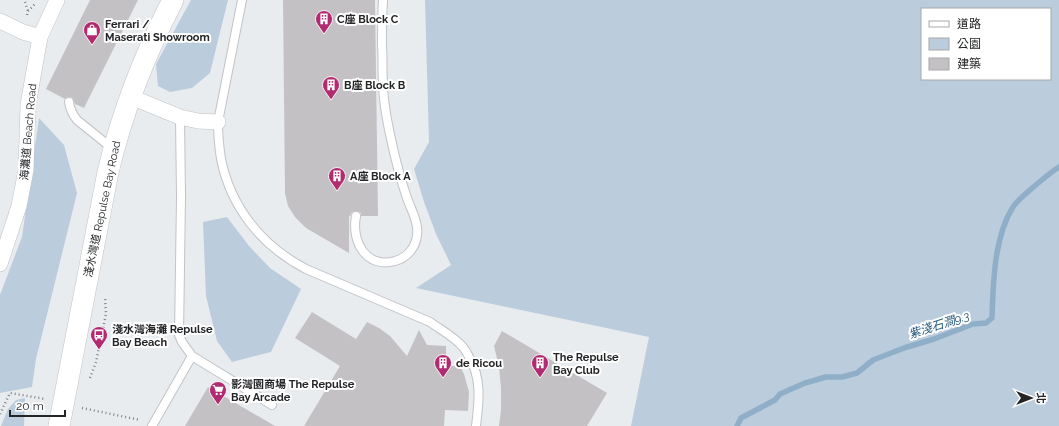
<svg xmlns="http://www.w3.org/2000/svg" width="1059" height="426" font-family="Raleway,'Noto Sans TC',sans-serif">
<style>
.green{fill:#bcd;fill-rule:evenodd}
.lines{fill:none;stroke-linecap:round;stroke-linejoin:round}
.stream{stroke:#8fafc8;stroke-width:5.5}
.building{fill:#c4c1c5}
.service-casing{stroke:#c0c3c7;stroke-width:10}
.minor-casing{stroke:#c0c3c7;stroke-width:16}
.secondary-casing{stroke:#c0c3c7;stroke-width:22}
.path{stroke:#818486;stroke-width:2.5;stroke-dasharray:1 3;stroke-linecap:butt}
.service{stroke:#fff;stroke-width:8}
.minor{stroke:#fff;stroke-width:15}
.secondary{stroke:#fff;stroke-width:21}
.labels{text-anchor:middle;stroke-width:4;stroke-linejoin:round;paint-order:stroke}
.poi-label{font-size:11px;font-weight:bold;fill:#242527;stroke:#fff;text-anchor:start}
.street-label{font-size:11px;fill:#242527;stroke:#fff}
.water-label{font-size:12px;font-style:italic;fill:#285c7f;stroke:#fff}
</style>
<rect width="100%" height="100%" fill="#e8ecef"/>
<path class="green" d="M191,0H228L210,73L192,88L170,92L158,86L156,64Z
M425,0H1059V426H631L649,337L416,288L451,265L436,234L424,202L414,169L429,142ZM922,9H1050V79H922Z
M39,118L64,145L77,193L36,359L32,387L0,393V295L22,237Z
M227,217L249,246L270,268L301,289L271,352L232,362L217,341L206,296L203,222Z
M25,398L24,426H1L8,409L16,400Z"/>
<g class="lines">
<path class="stream" d="M737,426L741,418L775,400L780,394L805,383L826,377H842L857,373L873,360L904,348L934,339L973,324L986,323L992,318C993,284 994,237 1013,207C1019,198 1029,191 1037,184C1044,178 1051,172 1059,167"/>
</g>
<path class="building" d="M90,0H138L84,108L75,104L73,99L71,97H68L65,99L46,89Z
M283,0H375L378,216H361V213L357,211L352,212L350,216H349V253L306,228L295,217L288,206L285,193Z
M312,312L356,339L367,322L379,328L390,336L407,356L419,330L427,345L446,346V366H460L464,374L469,392L468,411L445,410L444,426H304L340,366L295,338Z
M502,331L607,393L587,426H499L501,410V388L499,367L494,346Z
M208,387L275,426H185Z"/>
<g class="lines">
<defs>
<path id="service" d="M242,0L218,122C218,134 219,146 221,159C231,208 262,246 306,269L430,322C441,330 453,336 462,346C465,349 467,353 469,357C482,378 479,402 476,426
M69,102C70,109 72,114 77,120L113,149
M180,117L181,197L179,335L182,342L192,356L272,405
M356,216C351,241 366,269 395,261C407,258 416,247 417,235C419,222 410,208 406,195C400,177 395,158 391,139C387,121 383,101 383,82C382,70 383,58 382,46C382,30 382,15 383,0
M152,426L192,356"/>
<path id="minor" d="M0,21L23,32L40,37
M131,97L180,117L198,121L218,122
M0,264L19,206L26,170L28,105L40,37L57,0"/>
<path id="secondary" d="M59,426L108,172C122,113 145,54 173,0"/>
</defs>
<use href="#service" class="service-casing"/>
<use href="#minor" class="minor-casing"/>
<use href="#secondary" class="secondary-casing"/>
<path class="path" d="M25,2L28,11
M27,15L28,11L36,3
M90,378L96,362L106,314L105,297
M82,408L140,420
M0,414L10,393L45,399"/>
<use href="#service" class="service"/>
<use href="#minor" class="minor"/>
<use href="#secondary" class="secondary"/>
</g>
<defs>
<symbol id="building-pin" viewBox="-11 -11 22 30"><path d="M0 17L-7.5 6A9.5 9.5 0 1 1 7.5 6Z" fill="#b12b71" stroke="#fff"/><path d="M-4-6H4V6H1V3H-1V6H-4ZM-2.5-4.3h1.7v1.8h-1.7ZM.8-4.3h1.7v1.8H.8ZM-2.5-1h1.7V.8h-1.7ZM.8-1h1.7V.8H.8Z" fill="#fff"/></symbol>
<symbol id="shop-pin" viewBox="-11 -11 22 30"><path d="M0 17L-7.5 6A9.5 9.5 0 1 1 7.5 6Z" fill="#b12b71" stroke="#fff"/><path d="M-5-2.5h2.3a2.7 3.5 0 0 1 5.4 0H5L5.5 6h-11ZM-1.5-2.5h3a1.5 2.3 0 0 0-3 0Z" fill="#fff"/></symbol>
<symbol id="bus-pin" viewBox="-11 -11 22 30"><path d="M0 17L-7.5 6A9.5 9.5 0 1 1 7.5 6Z" fill="#b12b71" stroke="#fff"/><path d="M-5-6H5V4H4V6H2V4H-2V6H-4V4H-5ZM-3.5-4V0h7V-4ZM-3.5 1.2v1.5H-2V1.2ZM2 1.2v1.5H3.5V1.2Z" fill="#fff"/></symbol>
<symbol id="supermarket-pin" viewBox="-11 -11 22 30"><path d="M0 17L-7.5 6A9.5 9.5 0 1 1 7.5 6Z" fill="#b12b71" stroke="#fff"/><path d="M-6-5.5h2.5l.6 2H6L4.5 2H-2.5L-4.4-4H-6ZM-1.5 3.2a1.3 1.3 0 1 0 .1 0ZM3 3.2a1.3 1.3 0 1 0 .1 0Z" fill="#fff"/></symbol>
</defs>
<g fill-rule="evenodd">
<use href="#building-pin" x="314" y="9" width="20" height="27"/>
<use href="#shop-pin" x="82" y="20" width="20" height="27"/>
<use href="#building-pin" x="321" y="75" width="20" height="27"/>
<use href="#building-pin" x="327" y="166" width="20" height="27"/>
<use href="#bus-pin" x="89" y="325" width="20" height="27"/>
<use href="#building-pin" x="433" y="353" width="20" height="27"/>
<use href="#building-pin" x="530" y="353" width="20" height="27"/>
<use href="#supermarket-pin" x="208" y="380" width="20" height="27"/>
</g>
<g class="labels">
<g class="poi-label">
<text x="337" y="23">C座 Block C</text>
<text x="105" y="28">Ferrari /<tspan x="105" dy="13">Maserati Showroom</tspan></text>
<text x="344" y="89">B座 Block B</text>
<text x="350" y="180">A座 Block A</text>
<text x="112" y="333">淺水灣海灘 Repulse<tspan x="112" dy="13">Bay Beach</tspan></text>
<text x="553" y="361">The Repulse<tspan x="553" dy="13">Bay Club</tspan></text>
<text x="456" y="367">de Ricou</text>
<text x="231" y="388">影灣園商場 The Repulse<tspan x="231" dy="13">Bay Arcade</tspan></text>
</g>
<g class="street-label">
<text transform="translate(28 132) rotate(-85)" y="4">海灘道 Beach Road</text>
<text transform="translate(102 209) rotate(-78)" y="4">淺水灣道 Repulse Bay Road</text>
</g>
<g class="water-label">
<text transform="translate(939 325) rotate(-18)" y="4">紫淺石澗9.3</text>
</g>
</g>
<rect x="921" y="8" width="130" height="72" fill="#ffffff" stroke="#a7a8a9"/>
<rect x="929" y="21" width="20" height="6" fill="#ffffff" stroke="#a7a8a9"/>
<text x="957" y="28" font-size="12" fill="#242527">道路</text>
<rect x="929" y="38" width="20" height="12" fill="#bbccdd" stroke="#a7a8a9"/>
<text x="957" y="48" font-size="12" fill="#242527">公園</text>
<rect x="929" y="58" width="20" height="12" fill="#c4c1c5" stroke="#a7a8a9"/>
<text x="957" y="68" font-size="12" fill="#242527">建築</text>
<g transform="translate(1031 398) rotate(90)" stroke="#ffffff" stroke-width="3" paint-order="stroke">
<path d="M0-3L7 15L0 10L-7 15Z" fill="#242527"/>
<text y="-6" font-size="11" font-weight="bold" text-anchor="middle" fill="#242527">北</text>
</g>
<path d="M10 410v6h55v-6" fill="none" stroke="#242527" stroke-width="2"/>
<text x="16" y="410" font-size="12" fill="#242527" stroke="#ffffff" stroke-width="3" paint-order="stroke">20 m</text>
</svg>
